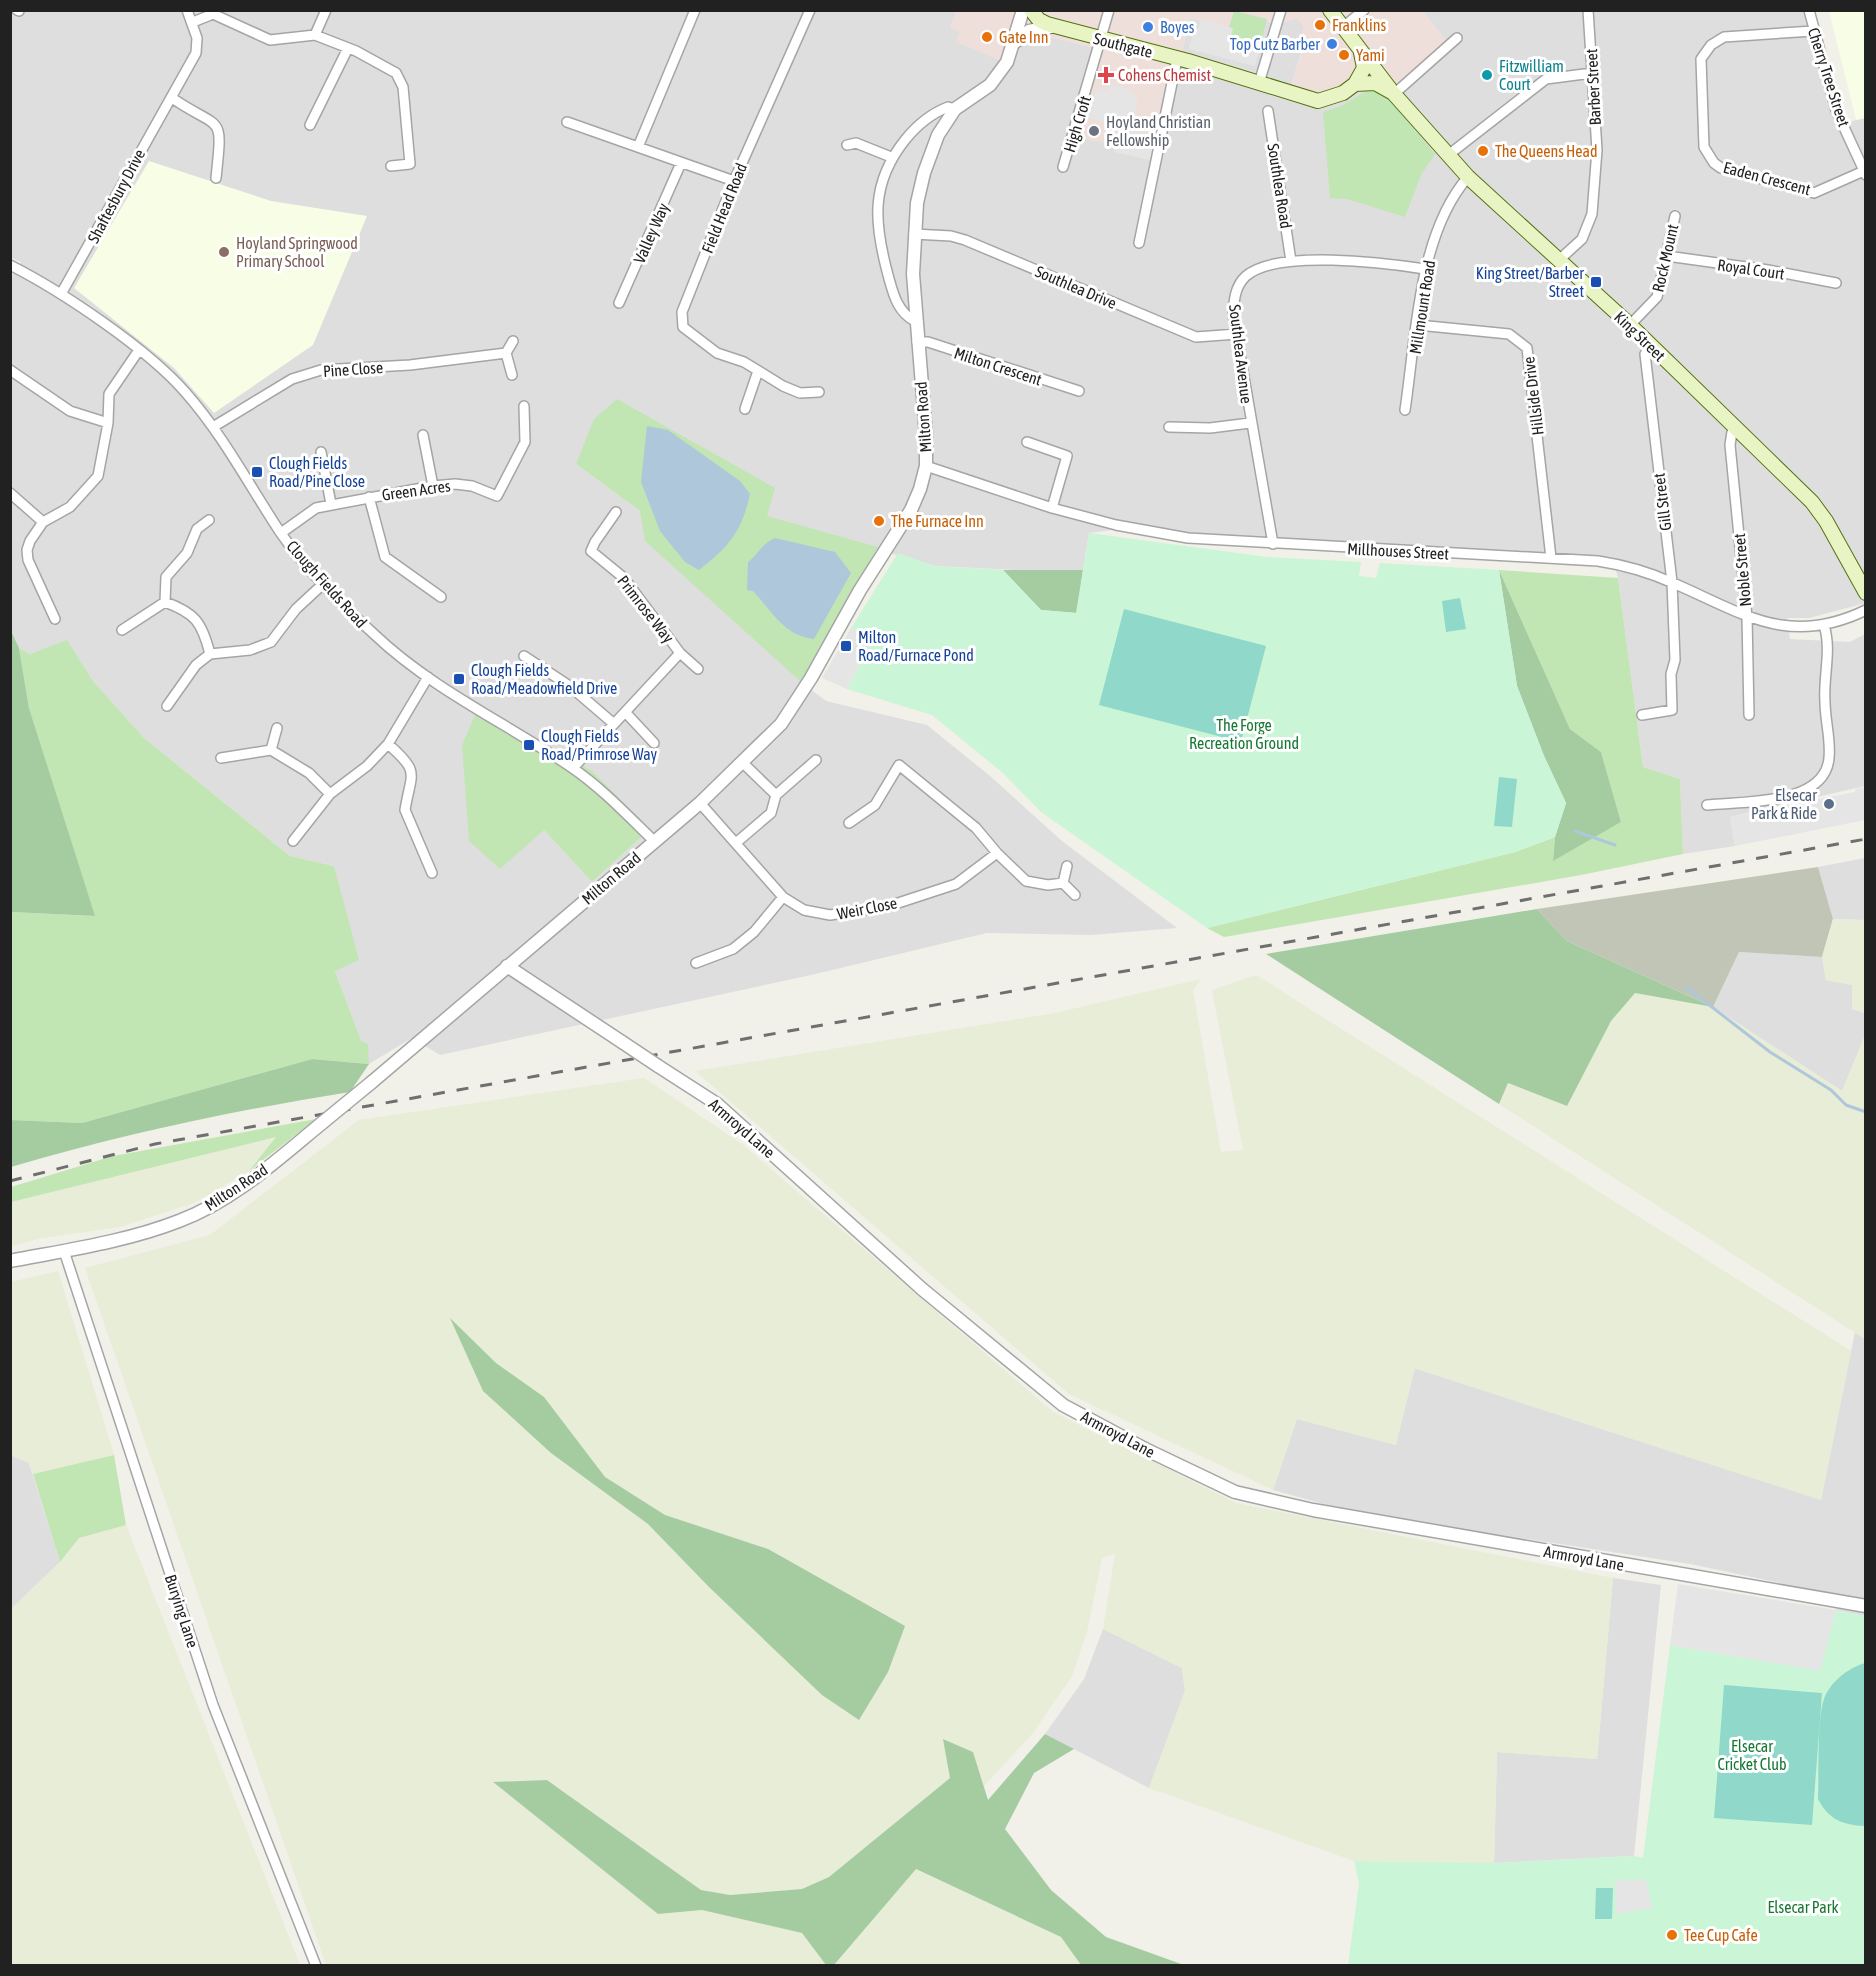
<svg xmlns="http://www.w3.org/2000/svg" width="1876" height="1976" font-family="'Asap Condensed',sans-serif">
<style>
.residential{fill:#dfdede;fill-rule:evenodd}
.commercial{fill:#efdfda}
.education{fill:#f8fde6}
.construction{fill:#c1c5b5}
.farmland{fill:#e7edd6}
.grass{fill:#c2e5b4}
.forest{fill:#a5cca1}
.park{fill:#cbf5d7}
.pitch{fill:#8fd8ca}
.parking{fill:#e5e5e5}
.water{fill:#aec7da}
.lines{fill:none;stroke-linecap:round;stroke-linejoin:round}
.stream{stroke:#aec7da;stroke-width:3}
.minor-casing{stroke:#a5a5a5;stroke-width:12}
.tertiary-casing{stroke:#a5a5a5;stroke-width:15}
.secondary-casing{stroke:#527110;stroke-width:16}
.minor{stroke:#fff;stroke-width:9}
.tertiary{stroke:#fff;stroke-width:12}
.secondary{stroke:#e8f4c3;stroke-width:14}
.rail{stroke:#6f6f6f;stroke-width:3;stroke-dasharray:12 12;stroke-linecap:butt}
.tertiary-bridge-casing{stroke:#a5a5a5;stroke-width:15;stroke-linecap:butt}
.tertiary-bridge{stroke:#fff;stroke-width:12}
.food-dot{fill:#e8710a;stroke:#fff;stroke-width:2}
.shop-dot{fill:#3f7fe0;stroke:#fff;stroke-width:2}
.health-dot{fill:#e0444e;stroke:#fff;stroke-width:2}
.culture-dot{fill:#0f9aa8;stroke:#fff;stroke-width:2}
.worship-dot{fill:#6b7280;stroke:#fff;stroke-width:2}
.education-dot{fill:#8d6e63;stroke:#fff;stroke-width:2}
.transit-dot{fill:#1a4fb4;stroke:#fff;stroke-width:2}
.service-dot{fill:#5c6f8a;stroke:#fff;stroke-width:2}
.labels{text-anchor:middle;stroke-width:6;stroke-linejoin:round;paint-order:stroke}
.food-label{font-size:16px;fill:#c56008;stroke:#fff;text-anchor:start}
.shop-label{font-size:16px;fill:#366cbe;stroke:#fff;text-anchor:start}
.street-label{font-size:16px;fill:#212121;stroke:#fff}
.culture-label{font-size:16px;fill:#0d838f;stroke:#fff;text-anchor:start}
.health-label{font-size:16px;fill:#be3a42;stroke:#fff;text-anchor:start}
.worship-label{font-size:16px;fill:#5b616d;stroke:#fff;text-anchor:start}
.education-label{font-size:16px;fill:#785e54;stroke:#fff;text-anchor:start}
.transit-label{font-size:16px;fill:#164399;stroke:#fff;text-anchor:start}
.park-label{font-size:16px;fill:#167832;stroke:#fff}
.service-label{font-size:16px;fill:#4e5e75;stroke:#fff;text-anchor:end}
</style>
<rect width="100%" height="100%" fill="#f1f0e9"/>
<path class="residential" d="M11,11H957L950,28L1026,41L1046,36L1104,50L1114,151L1150,159L1171,54L1181,56L1190,18L1228,28L1234,11L1277,24L1297,18L1304,26L1305,40L1289,93L1355,84L1371,74L1449,45L1423,11H1813L1840,124L1865,118L1866,603L1809,618H1787L1790,639L1850,642L1865,634V786L1730,817L1735,846L1683,854L1680,779L1643,767L1618,578L1613,560L1279,545L1134,527L1089,533L1083,570H1015L935,566L576,464L640,511L801,682L826,701L927,725L990,776L1062,841L1177,928L1091,935L987,933L811,975L440,1055L412,1038L369,1064L335,971L334,866L290,856L144,738L93,681L67,641L30,654L19,648L11,631L10,279L21,262L10,257ZM650,829L592,882L544,830Z
M1865,858V920L1833,919L1818,867Z
M1739,952L1822,957L1826,980L1852,985V1009L1865,1013V1035L1842,1091L1713,1007Z
M1855,1332L1865,1339V1616L1836,1610L1837,1595L1690,1564L1353,1512L1273,1490L1297,1419L1396,1445L1414,1368L1821,1500Z
M11,1455L29,1463L60,1562L11,1609Z
M1613,1578L1661,1585L1634,1856L1494,1863L1497,1752L1597,1759Z
M1103,1629L1182,1668L1185,1691L1149,1788L1045,1734L1084,1679Z"/>
<path class="commercial" d="M964,10L1234,11L1228,28L1190,18L1181,56L1171,54L1150,160L1114,152L1115,146L1077,137L1104,50L1046,36L1026,41L1001,61L956,42L960,32L950,28L957,11Z
M1365,10L1368,14L1372,11H1423L1450,45L1394,88L1371,74L1328,99L1289,93L1304,45L1305,40L1300,39L1304,26L1297,19L1277,24L1235,11Z"/>
<path class="education" d="M1829,11H1865V118L1856,120Z
M149,161L271,201L367,216L313,345L214,413L174,368L74,288Z"/>
<path class="construction" d="M1818,867L1833,919L1822,957L1739,952L1713,1007L1567,941L1537,909Z"/>
<path class="farmland" d="M1833,919L1865,920V1013L1852,1009V985L1826,980L1822,957Z
M1256,975L1851,1351L1821,1500L1415,1368L1396,1445L1297,1419L1273,1490L1069,1394L695,1071L1055,1013L1201,979L1193,990L1221,1152L1243,1150L1212,990Z
M1635,993L1713,1007L1842,1091L1865,1035V1339L1499,1104L1507,1083L1567,1106L1611,1021Z
M644,1078L742,1144L1053,1412L1236,1503L1613,1578L1597,1759L1497,1752L1494,1863L1354,1861L1149,1788L1185,1691L1182,1668L1103,1629L1115,1554L1102,1558L1087,1632L1072,1676L1033,1733L984,1786L973,1752L944,1739L950,1778L829,1877L802,1889L730,1895L701,1890L548,1780L493,1782L658,1914L702,1910L802,1933L826,1965H326L85,1268L210,1235L359,1120Z
M277,1137L249,1171L194,1203L120,1227L42,1238L11,1246L10,1202Z
M58,1271L114,1455L33,1474L29,1463L11,1455V1282Z
M126,1525L300,1965L11,1966V1609L60,1562L79,1538Z
M915,1869L1061,1937L1081,1965L834,1966Z"/>
<path class="grass" d="M1234,11L1267,19L1261,43L1244,39L1242,44L1229,40L1232,29L1229,27Z
M1367,91L1385,94L1435,154L1421,175L1405,217L1347,199L1330,198L1323,112L1341,106Z
M617,399L775,488L767,516L878,547L801,682L645,541L640,511L576,464L594,419Z
M1499,570L1618,578L1643,767L1680,779L1683,854L1581,875L1224,937L1207,928L1515,852L1555,837L1553,860L1621,822L1601,752L1570,729Z
M67,640L93,681L144,738L290,856L334,866L359,960L335,971L361,1041L368,1044L369,1064L312,1059L82,1123L11,1120V912L94,916L29,708L19,648L30,654Z
M479,706L592,771L650,829L592,882L544,830L500,869L469,841L462,745Z
M316,1119L249,1171L276,1137L11,1202V1187L113,1156Z
M114,1455L126,1525L79,1538L60,1562L33,1474Z"/>
<path class="forest" d="M1003,570H1083L1077,613L1041,610Z
M1499,570L1570,729L1601,752L1621,822L1553,861L1555,837L1566,803L1543,754L1517,686Z
M11,631L19,648L29,708L95,916L11,912Z
M1537,909L1567,941L1713,1007L1635,993L1611,1021L1567,1106L1508,1083L1499,1104L1266,954Z
M312,1059L369,1064L350,1092C236,1110 122,1134 11,1167V1120L82,1123Z
M450,1318L496,1363L544,1397L605,1477L665,1515L768,1549L905,1626L888,1672L859,1720L822,1695L709,1587L648,1524L551,1453L483,1391Z
M1045,1734L1074,1749L1034,1773L1005,1829L1051,1890L1106,1937L1184,1965H1081L1061,1937L916,1869L834,1965H826L802,1933L702,1910L658,1914L493,1782L547,1780L701,1890L730,1895L802,1889L829,1877L950,1778L943,1739L973,1752L988,1800Z"/>
<path class="park" d="M1089,533L1267,557L1361,562L1359,576L1376,578L1380,563L1499,570L1517,686L1545,758L1566,803L1555,837L1515,852L1207,928L1041,812L1003,773L932,715L847,689L872,641L851,628L898,553L935,566L1003,570L1041,610L1076,613Z
M1836,1610L1865,1616V1965L1348,1966L1359,1883L1354,1861L1494,1863L1634,1856L1643,1858L1670,1645L1819,1670Z"/>
<path class="pitch" d="M1460,598L1466,629L1446,632L1442,601Z
M1124,609L1266,646L1241,742L1099,705Z
M1499,777L1517,779L1512,827L1494,826Z
M1865,1663V1826C1843,1825 1829,1820 1818,1799C1819,1777 1817,1717 1824,1699C1830,1682 1848,1668 1865,1663Z
M1724,1685L1822,1693L1812,1825L1714,1818Z
M1596,1888H1613L1612,1919H1595Z"/>
<path class="parking" d="M1201,20L1233,28L1230,40L1242,43L1244,39L1261,43L1255,66L1189,49L1194,28L1198,29Z
M1110,84L1132,90L1131,94L1138,96L1131,130L1155,136L1150,160L1114,152L1120,127L1087,118L1097,88L1108,91Z
M851,628L872,641L847,689L822,678Z
M1865,787V820L1735,846L1730,817L1855,792V789Z
M1678,1584L1836,1610L1820,1671L1670,1645Z
M1646,1879L1652,1908L1616,1914L1615,1881Z"/>
<path class="water" d="M647,426L668,430L740,481L750,494C742,531 729,547 699,570L685,562L660,531L641,482Z
M775,538L835,552L851,573L814,639C784,636 772,611 753,591L747,590L748,562C759,554 762,543 775,538Z"/>
<g class="lines">
<path class="stream" d="M1575,831L1615,845
M1686,987L1770,1052L1831,1090L1846,1105L1866,1112"/>
<defs>
<path id="minor" d="M17,10L19,11
M810,10L734,181L682,312L683,327L717,353L744,362L783,386L800,393L819,392
M1809,10L1836,110L1866,175
M193,22L213,14L270,40L315,35L356,51L396,73L403,87L410,164L391,166
M1342,28L1364,10
M1813,31L1724,37L1711,45L1701,59L1704,147L1714,163L1721,168L1814,193L1866,170
M315,35L326,10
M1259,83L1281,10
M1394,94L1457,38
M172,98C222,132 223,111 216,178
M1268,111L1291,261
M567,122L734,181
M310,125L348,48
M847,145L856,143L891,157
M638,147L695,10
M1447,156L1546,79L1592,73
M1063,167L1109,10
M914,234L951,236L965,240L1196,337L1237,334
M1139,243L1177,59
M1667,256L1768,270L1836,283
M1559,260L1582,239L1592,214L1597,150L1588,10
M10,265C63,292 148,349 186,393C223,435 249,485 280,532C306,570 341,604 375,635C432,689 506,723 571,767C602,788 628,816 655,842
M61,294L196,53L197,38L187,10
M619,303L681,163
M915,321C897,312 893,293 888,275C874,223 870,184 905,140C917,125 930,114 948,107L955,109
M1418,325L1509,334L1527,348L1551,558
M1630,325L1657,297L1675,216
M917,342H928L1079,391
M10,370L70,411L108,423
M512,375L506,353L513,341
M745,409L758,371
M1405,410C1416,337 1418,234 1468,177
M213,427L292,379L321,370L410,365L506,353
M1169,427L1210,428L1250,423
M1737,427L1732,432L1730,445L1747,617L1749,715
M423,435L433,486
M1027,442L1067,456L1052,508
M321,452L331,504
M926,466L1052,508L1116,525L1188,538L1598,561C1624,565 1649,572 1673,583C1743,613 1788,648 1866,610
M10,493L43,522
M369,497L385,557L441,597
M616,512L595,542L591,551L624,578L680,653L698,669
M281,533L316,508L433,486L455,484L472,486L497,496L525,442L524,406
M1273,544L1233,314C1234,300 1235,286 1246,276C1277,249 1386,263 1425,269
M165,602L166,577L187,553L197,529L209,520
M55,619L28,560L27,550L30,541L43,522L70,507L98,476L108,423L109,394L139,350
M122,630L165,602C195,613 202,622 210,654
M524,656L571,687L614,724
M167,706L196,665L210,654L250,650L271,642L296,609L323,584
M626,713L654,743
M1642,715L1672,710L1671,674L1675,660L1672,582L1645,354L1651,346
M388,744C421,773 411,772 405,810L432,873
M271,750L277,728
M221,758L271,750L309,773L330,794
M573,768L680,653
M776,795L816,760
M700,803L783,897L804,910L830,915L889,906L956,884L997,853
M1707,805C1743,801 1825,806 1829,758C1831,740 1825,720 1825,702C1823,676 1832,651 1824,625
M849,823L875,805L899,765L976,828L997,853L1026,881L1048,885L1063,883L1075,895
M293,841L330,794L367,766L388,744L428,677
M737,842L771,813L776,795L743,763
M1063,883L1067,866
M696,963L733,949L754,932L783,897
M64,1251L213,1705L316,1966"/>
<path id="tertiary" d="M1015,42L1029,31L1055,26
M507,966L622,1042
M658,1066L717,1104L922,1289L1063,1405L1147,1450L1235,1492L1313,1510L1866,1606
M372,1082L700,803L781,724L811,678L860,590L911,510L920,489L926,466V435L913,274L917,203L924,173L938,135L955,109L990,85L1007,62L1023,10
M10,1261C67,1250 125,1242 179,1221C233,1201 278,1159 322,1123"/>
<path id="secondary" d="M1031,10L1039,20L1047,24L1188,61L1318,101L1343,93L1355,84L1364,68L1361,53
M1330,10L1394,94L1468,177L1630,325L1812,502L1826,521L1866,593
M1355,84L1375,83L1393,93"/>
</defs>
<use href="#minor" class="minor-casing"/>
<use href="#tertiary" class="tertiary-casing"/>
<use href="#secondary" class="secondary-casing"/>
<use href="#minor" class="minor"/>
<use href="#tertiary" class="tertiary"/>
<use href="#secondary" class="secondary"/>
<path class="rail" d="M10,1181L155,1144L1866,839"/>
<defs>
<path id="tertiary-bridge" d="M622,1042L658,1066
M322,1123L372,1082"/>
</defs>
<use href="#tertiary-bridge" class="tertiary-bridge-casing"/>
<use href="#tertiary-bridge" class="tertiary-bridge"/>
</g>
<g class="food-dot">
<circle cx="1320" cy="25" r="6"/>
<circle cx="987" cy="37" r="6"/>
<circle cx="1344" cy="55" r="6"/>
<circle cx="1483" cy="151" r="6"/>
<circle cx="879" cy="521" r="6"/>
<circle cx="1672" cy="1935" r="6"/>
</g>
<g class="shop-dot">
<circle cx="1148" cy="27" r="6"/>
<circle cx="1332" cy="44" r="6"/>
</g>
<path class="health-dot" d="M1103 66h6v6h6v6h-6v6h-6v-6h-6v-6h6z"/>
<circle class="culture-dot" cx="1487" cy="75" r="6"/>
<circle class="worship-dot" cx="1094" cy="131" r="6"/>
<circle class="education-dot" cx="224" cy="252" r="6"/>
<g class="transit-dot">
<rect x="1590" y="276" width="12" height="12" rx="3"/>
<rect x="251" y="466" width="12" height="12" rx="3"/>
<rect x="840" y="640" width="12" height="12" rx="3"/>
<rect x="453" y="673" width="12" height="12" rx="3"/>
<rect x="523" y="739" width="12" height="12" rx="3"/>
</g>
<circle class="service-dot" cx="1829" cy="804" r="6"/>
<g class="labels">
<g class="food-label">
<text x="1332" y="31">Franklins</text>
<text x="999" y="43">Gate Inn</text>
<text x="1356" y="61">Yami</text>
<text x="1495" y="157">The Queens Head</text>
<text x="891" y="527">The Furnace Inn</text>
<text x="1684" y="1941">Tee Cup Cafe</text>
</g>
<g class="shop-label">
<text x="1160" y="33">Boyes</text>
<text x="1320" y="50" text-anchor="end">Top Cutz Barber</text>
</g>
<g class="street-label">
<text transform="translate(1123 45) rotate(14)" y="6">Southgate</text>
<text transform="translate(1829 77) rotate(72)" y="6">Cherry Tree Street</text>
<text transform="translate(1593 87) rotate(-93)" y="6">Barber Street</text>
<text transform="translate(1077 124) rotate(-73)" y="6">High Croft</text>
<text transform="translate(1767 178) rotate(15)" y="6">Eaden Crescent</text>
<text transform="translate(1280 186) rotate(81)" y="6">Southlea Road</text>
<text transform="translate(116 196) rotate(-62)" y="6">Shaftesbury Drive</text>
<text transform="translate(724 208) rotate(-68)" y="6">Field Head Road</text>
<text transform="translate(651 233) rotate(-66)" y="6">Valley Way</text>
<text transform="translate(1665 258) rotate(-77)" y="6">Rock Mount</text>
<text transform="translate(1751 269) rotate(8)" y="6">Royal Court</text>
<text transform="translate(1076 287) rotate(23)" y="6">Southlea Drive</text>
<text transform="translate(1422 307) rotate(-81)" y="6">Millmount Road</text>
<text transform="translate(1640 336) rotate(44)" y="6">King Street</text>
<text transform="translate(1241 354) rotate(83)" y="6">Southlea Avenue</text>
<text transform="translate(998 366) rotate(18)" y="6">Milton Crescent</text>
<text transform="translate(353 369) rotate(-4)" y="6">Pine Close</text>
<text transform="translate(1533 396) rotate(-97)" y="6">Hillside Drive</text>
<text transform="translate(923 417) rotate(-94)" y="6">Milton Road</text>
<text transform="translate(416 490) rotate(-8)" y="6">Green Acres</text>
<text transform="translate(1662 502) rotate(-97)" y="6">Gill Street</text>
<text transform="translate(1398 551) rotate(3)" y="6">Millhouses Street</text>
<text transform="translate(1742 570) rotate(-95)" y="6">Noble Street</text>
<text transform="translate(327 584) rotate(48)" y="6">Clough Fields Road</text>
<text transform="translate(646 609) rotate(52)" y="6">Primrose Way</text>
<text transform="translate(611 878) rotate(-40)" y="6">Milton Road</text>
<text transform="translate(867 908) rotate(-11)" y="6">Weir Close</text>
<text transform="translate(742 1128) rotate(41)" y="6">Armroyd Lane</text>
<text transform="translate(236 1187) rotate(-33)" y="6">Milton Road</text>
<text transform="translate(1118 1434) rotate(28)" y="6">Armroyd Lane</text>
<text transform="translate(1584 1558) rotate(10)" y="6">Armroyd Lane</text>
<text transform="translate(182 1611) rotate(72)" y="6">Burying Lane</text>
</g>
<g class="culture-label">
<text x="1499" y="72">Fitzwilliam<tspan x="1499" dy="18">Court</tspan></text>
</g>
<g class="health-label">
<text x="1118" y="81">Cohens Chemist</text>
</g>
<g class="worship-label">
<text x="1106" y="128">Hoyland Christian<tspan x="1106" dy="18">Fellowship</tspan></text>
</g>
<g class="education-label">
<text x="236" y="249">Hoyland Springwood<tspan x="236" dy="18">Primary School</tspan></text>
</g>
<g class="transit-label">
<text x="1584" y="279" text-anchor="end">King Street/Barber<tspan x="1584" dy="18">Street</tspan></text>
<text x="269" y="469">Clough Fields<tspan x="269" dy="18">Road/Pine Close</tspan></text>
<text x="858" y="643">Milton<tspan x="858" dy="18">Road/Furnace Pond</tspan></text>
<text x="471" y="676">Clough Fields<tspan x="471" dy="18">Road/Meadowfield Drive</tspan></text>
<text x="541" y="742">Clough Fields<tspan x="541" dy="18">Road/Primrose Way</tspan></text>
</g>
<g class="park-label">
<text x="1244" y="731">The Forge<tspan x="1244" dy="18">Recreation Ground</tspan></text>
<text x="1752" y="1752">Elsecar<tspan x="1752" dy="18">Cricket Club</tspan></text>
<text x="1803" y="1913">Elsecar Park</text>
</g>
<g class="service-label">
<text x="1817" y="801">Elsecar<tspan x="1817" dy="18">Park &amp; Ride</tspan></text>
</g>
</g>
<rect width="1876" height="1976" fill="none" stroke="#212121" stroke-width="24"/>
</svg>
